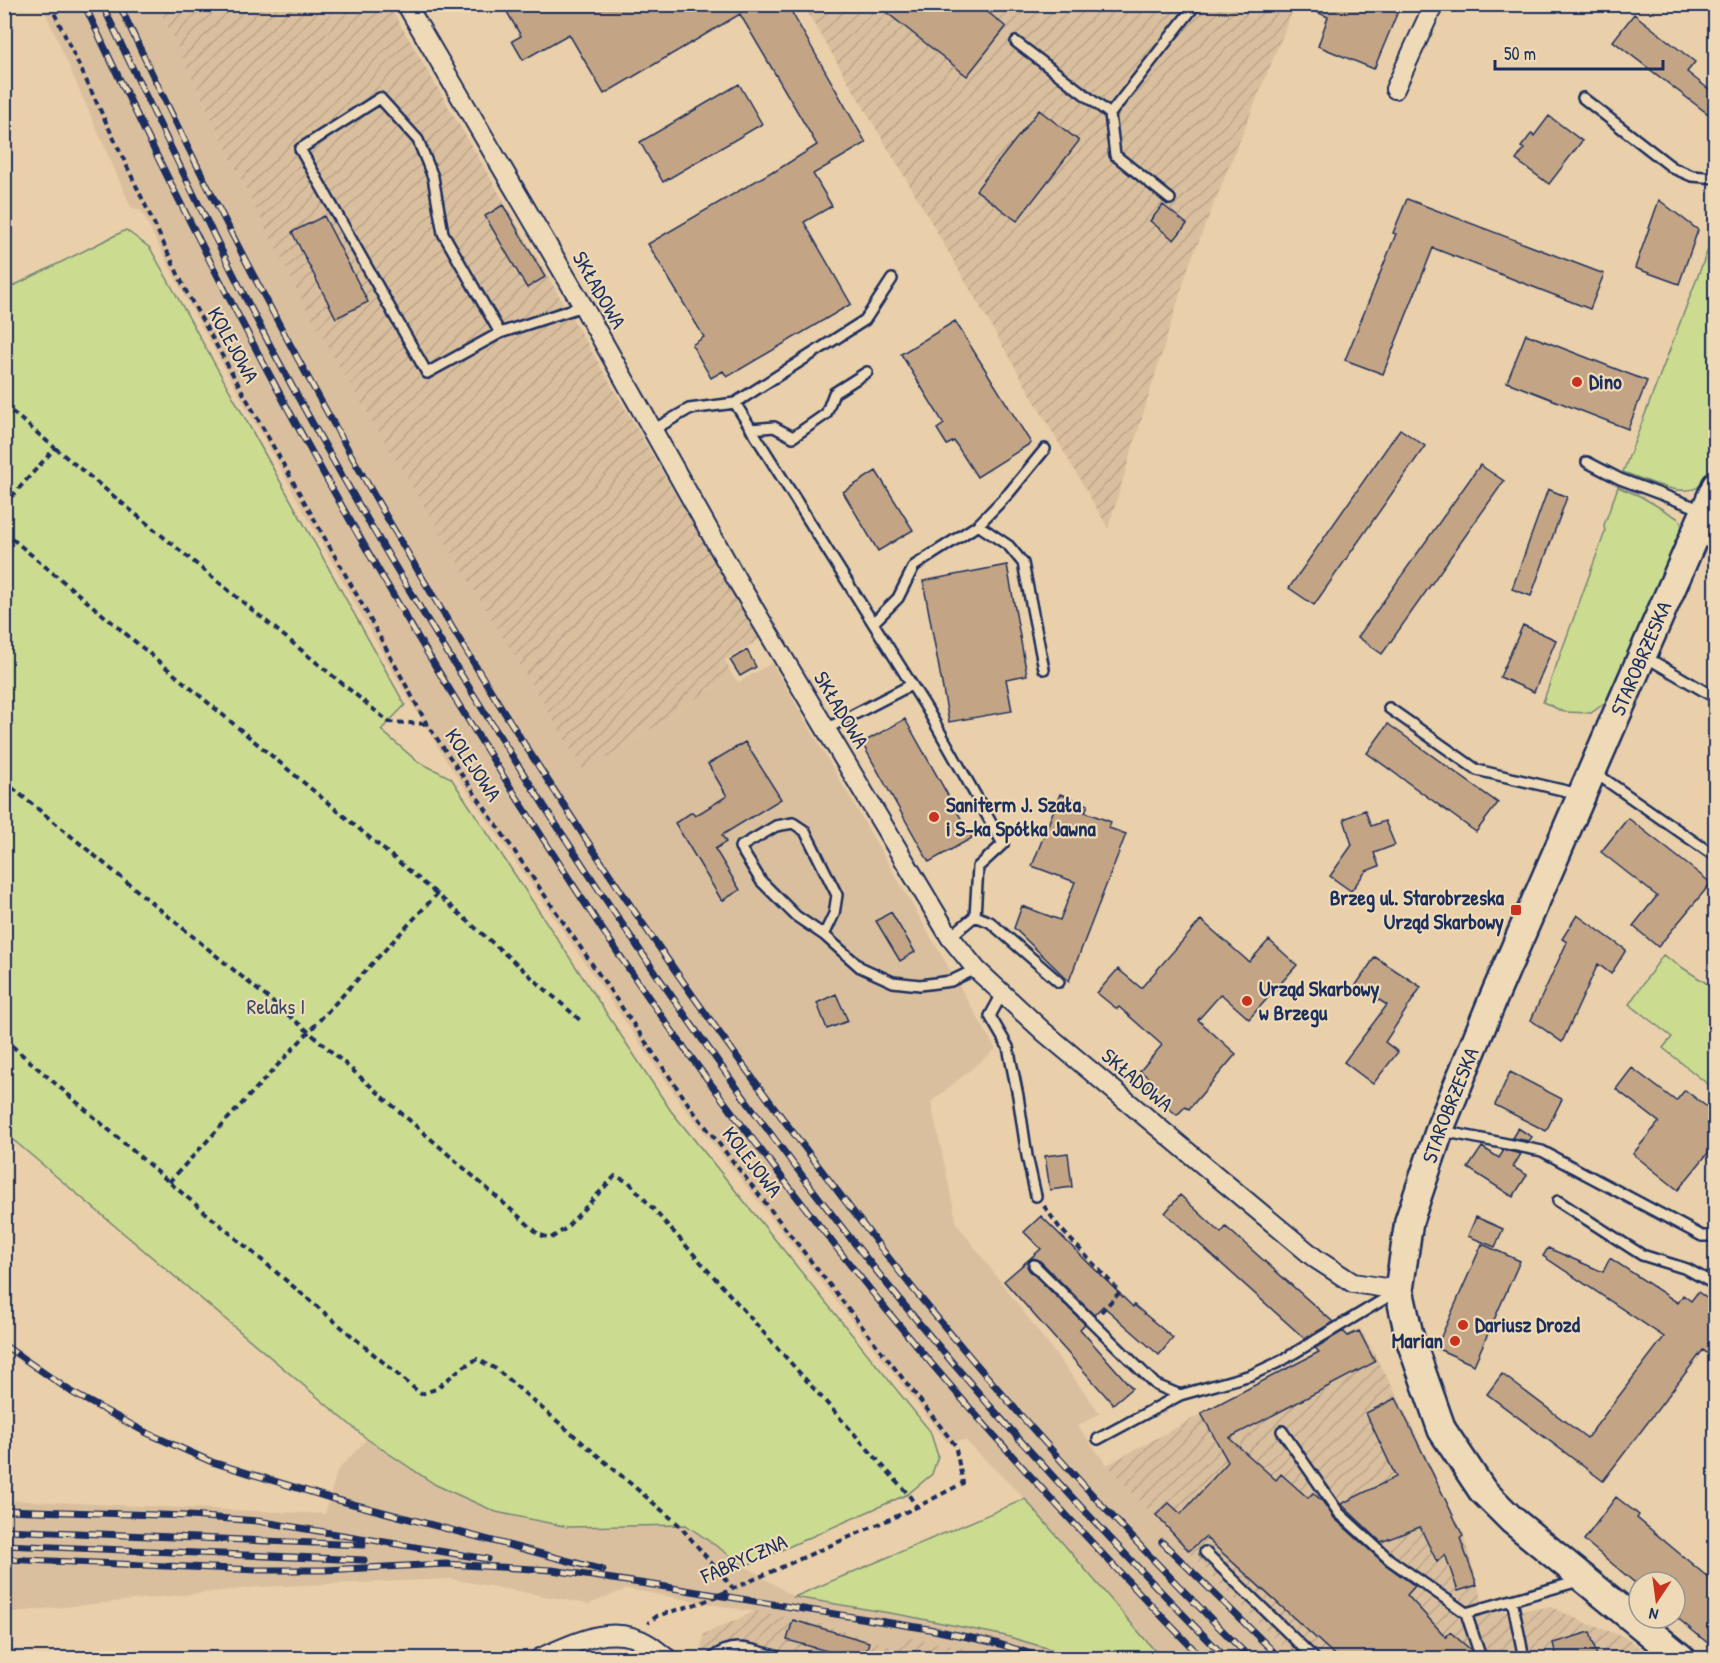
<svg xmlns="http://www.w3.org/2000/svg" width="1720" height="1663" font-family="'Patrick Hand',sans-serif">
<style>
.built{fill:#dabf9e}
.industrial{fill:url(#industrial-furrows)}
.green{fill:#cbdb8f;stroke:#738576;stroke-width:1.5}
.building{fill:#c3a586;stroke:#1b2f5e;stroke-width:1.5}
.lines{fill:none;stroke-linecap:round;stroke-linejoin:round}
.lane-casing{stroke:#1b2f5e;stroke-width:14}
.street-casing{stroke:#1b2f5e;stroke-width:22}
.secondary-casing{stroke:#1b2f5e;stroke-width:32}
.path{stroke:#1b2f5e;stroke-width:4;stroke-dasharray:6 4.5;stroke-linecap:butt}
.lane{stroke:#efdab8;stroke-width:9}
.street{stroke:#efdab8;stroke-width:18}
.secondary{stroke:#efdab8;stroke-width:27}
.rail-casing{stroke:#1b2f5e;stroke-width:7}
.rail{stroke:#efdab8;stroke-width:4.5;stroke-dasharray:14;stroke-linecap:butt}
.poi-dot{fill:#c8321e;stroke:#efdab8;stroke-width:2}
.labels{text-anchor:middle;stroke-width:4.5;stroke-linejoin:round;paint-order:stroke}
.street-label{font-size:21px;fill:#1b2f5e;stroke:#efdab8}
.poi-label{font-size:21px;font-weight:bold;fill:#1b2f5e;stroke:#efdab8;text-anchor:start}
.park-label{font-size:21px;fill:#354965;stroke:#efdab8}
</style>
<defs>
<pattern id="industrial-furrows" width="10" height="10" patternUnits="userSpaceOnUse" patternTransform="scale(1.5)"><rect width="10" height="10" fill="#dabf9e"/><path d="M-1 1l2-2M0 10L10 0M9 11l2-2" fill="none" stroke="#baa48a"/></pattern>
</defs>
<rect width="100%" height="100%" fill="#e9cfaa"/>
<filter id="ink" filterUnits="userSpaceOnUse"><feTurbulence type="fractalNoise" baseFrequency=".0167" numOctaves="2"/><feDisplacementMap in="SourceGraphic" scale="12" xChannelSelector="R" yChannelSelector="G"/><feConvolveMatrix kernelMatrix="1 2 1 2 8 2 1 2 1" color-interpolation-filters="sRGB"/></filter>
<g filter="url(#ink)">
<path class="built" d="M42,5H157L252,202L610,756L732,675L739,682L772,663L996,1049L931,1102L957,1224L1100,1413L1078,1426L1107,1465L1181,1545L1294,1658H1161L1025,1499L965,1440L947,1442L681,1103L444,757L392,670L184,295L141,211L131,207Z
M367,1439L436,1485L568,1527L686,1524L745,1566L794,1597L907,1616L1006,1636L1080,1658H1008L985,1652L897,1649L826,1625L627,1589L589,1604L451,1579L260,1587L5,1613V1500L325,1514L337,1471Z"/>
<path class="industrial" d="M157,5H389L760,639L725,660L732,675L610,756L584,771L320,334L252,202Z
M803,5H1295L1189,265L1108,528L916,196Z
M1360,1328L1398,1397L1464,1537L1486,1613L1551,1607L1586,1623L1627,1638L1653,1658H1294L1181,1545L1107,1465Z
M756,1611L826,1625L896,1648L902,1636L985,1652L1008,1658H706L700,1653L704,1634Z"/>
<path class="green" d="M1715,225V460C1712,469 1708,479 1701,485C1685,500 1643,479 1623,472L1712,239Z
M126,230L150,248L405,705L381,730L417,761L451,778L671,1111L930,1431L938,1456L932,1474L908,1494L745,1566L686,1525L568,1527L496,1512L436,1485L367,1439L5,1133V290Z
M1618,487L1640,496L1679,519L1684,529L1609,700L1591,713L1564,712L1543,702L1605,532L1604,525Z
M1663,955L1712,987L1715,983V1090L1663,1048L1672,1037L1629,1004Z
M1025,1499L1161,1658H1080L1006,1636L907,1616L794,1597Z"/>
<path class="building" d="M520,4H787L866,143L813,174L832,206L804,222L851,304L727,377L723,371L711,378L692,345L704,337L648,244L773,171L774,172L817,145L740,14L604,94L569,34L523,60L512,41L521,36L507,12Z
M876,4H978L1006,27L967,76Z
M1299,4H1388L1399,9L1374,69L1318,46L1328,17Z
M1634,14L1695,62L1687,72L1716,95V120L1613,41Z
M739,84L762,124L663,182L640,142Z
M1039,110L1079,141L1017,221L976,190Z
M1549,116L1582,141L1549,184L1516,160L1524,149L1521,147L1532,133L1534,136Z
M1407,199L1604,274L1590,309L1433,248L1383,374L1345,360L1396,234L1393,233Z
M1659,200L1698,230L1679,284L1635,268Z
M503,205L545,277L527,288L485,216Z
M1163,205L1187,224L1174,240L1150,221Z
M324,216L368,302L336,318L292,232Z
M955,321L1031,443L977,477L954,441L947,445L937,429L944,424L901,354Z
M1526,334L1647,381L1628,429L1507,382Z
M1400,429L1425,446L1314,605L1289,588Z
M1480,465L1504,481L1382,654L1358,637Z
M876,471L913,530L878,551L843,492Z
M1548,489L1567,497L1531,596L1512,589Z
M1007,565L1027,675L1006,679L1012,711L949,722L923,581Z
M1523,625L1556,640L1534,692L1500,677Z
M747,650L756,667L740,676L730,660Z
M905,719L972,838L929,862L862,743Z
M1388,724L1498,803L1476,832L1367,753Z
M745,742L781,799L722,835L726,842L715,849L740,890L722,901L675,823L692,812L695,816L727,796L708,764Z
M1060,794L1088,805L1085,812L1111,822L1109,828L1126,834L1069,981L1014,928L1022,906L1060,920L1075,882L1032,866Z
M1365,810L1371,826L1385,821L1395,845L1374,853L1379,866L1366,871L1351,891L1330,876L1352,845L1344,819Z
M1628,818L1711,883L1658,947L1633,926L1657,896L1601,852Z
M891,912L915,952L900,961L876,921Z
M1577,915L1626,950L1611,974L1598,964L1562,1042L1531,1020L1567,942L1562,939Z
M1201,920L1249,962L1269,940L1297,965L1249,1019L1221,994L1198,1020L1236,1054L1189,1109L1185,1107L1177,1115L1145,1089L1151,1080L1140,1071L1162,1045L1119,1007L1117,1009L1097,993L1118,969L1141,988Z
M1375,957L1421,987L1385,1042L1398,1052L1373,1084L1344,1062L1387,1005L1356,985Z
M836,994L848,1021L827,1029L817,1003Z
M1632,1068L1676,1101L1685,1090L1716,1114V1143L1678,1190L1633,1154L1659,1122L1616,1089Z
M1510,1072L1562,1099L1546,1131L1495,1105Z
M1518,1128L1532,1137L1529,1141L1512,1138Z
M1482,1147L1499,1158L1504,1150L1521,1154L1513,1167L1527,1175L1513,1197L1468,1168Z
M1068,1153L1072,1187L1050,1190L1045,1156Z
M1180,1195L1221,1233L1226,1227L1333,1322L1305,1339L1165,1213Z
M1041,1216L1133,1307L1134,1305L1173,1338L1159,1355L1103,1306L1094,1315L1039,1260L1033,1258L1029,1261L1027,1266L1029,1270L1085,1324L1080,1329L1132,1388L1113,1404L1004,1281L1041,1249L1024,1232Z
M1476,1217L1503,1229L1495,1247L1468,1236Z
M1482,1244L1520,1261L1474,1365L1436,1348Z
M1548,1248L1603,1272L1610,1258L1678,1303L1683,1295L1691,1301L1698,1292L1716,1305V1360L1703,1350L1603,1481L1487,1394L1502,1374L1587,1438L1664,1337L1543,1256Z
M1343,1331L1348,1336L1359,1331L1375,1362L1229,1438L1276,1480L1281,1474L1308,1498L1313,1493L1323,1502L1334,1518L1386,1565L1415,1586L1407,1595L1446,1637L1450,1632L1471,1650L1474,1659H1339L1205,1537L1189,1551L1156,1515L1169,1503L1181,1514L1228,1462L1201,1413L1319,1352L1315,1348Z
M1396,1398L1463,1536L1460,1538L1477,1585L1458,1591L1445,1554L1437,1562L1420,1527L1381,1542L1341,1504L1396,1477L1366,1413Z
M1616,1497L1639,1515L1637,1518L1716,1584V1650L1675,1616V1582H1634L1584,1540Z
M793,1620L869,1642L864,1659H836L838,1654L787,1640Z
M1590,1632L1598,1659H1557L1553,1643Z"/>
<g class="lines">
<defs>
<path id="lane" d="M1016,42L1110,114L1196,4
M1583,98L1673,168L1692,176L1716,178
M1110,114L1115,155L1170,199
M500,333L443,233L433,177L418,140L380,98L300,149L427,373L500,333L583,306
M735,403L865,320L892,279
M751,429L774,427L793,437L826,414L834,393L867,372
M653,430L689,409L735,403L927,709L1003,844L978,867L975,916L950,937
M1587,462L1620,479L1703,510
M978,525L1009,546L1023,563L1044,669
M1697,535L1716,548
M873,623L898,598L914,566L978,525L1009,493L1045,449
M1644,656L1716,698
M1389,708L1477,770L1579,794
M826,729L911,685
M1594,772L1709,852
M975,916L990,922L1059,982
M824,935L834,914L837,895L805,831L793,823L776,826L740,847L761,881L796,916L824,935L860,967L893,982L920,985L951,981L976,969
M1002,994L990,1016L1008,1047L1018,1096L1027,1156L1036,1196
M1442,1131L1542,1151L1702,1236H1716
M1558,1201L1642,1255L1687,1269L1716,1285
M1034,1265L1156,1385L1180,1395L1251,1375L1281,1361L1396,1292
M1282,1431L1339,1513L1390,1560L1466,1613
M1098,1439L1180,1395
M1205,1552L1314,1658
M1512,1600L1524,1658
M713,1658C732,1639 760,1652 782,1658
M1481,1658L1466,1613L1579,1581"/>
<path id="street" d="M406,4L583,306L738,582L950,937L976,969L1044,1032L1316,1259L1353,1283L1399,1290
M1395,89L1434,4
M540,1658C574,1643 612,1622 648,1644C655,1648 661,1654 667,1658"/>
<g id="secondary">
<path id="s1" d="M1681,1658L1512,1520L1482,1490L1442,1430L1410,1339L1399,1290L1409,1221L1441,1126L1493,999L1716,486"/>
</g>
</defs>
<use href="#lane" class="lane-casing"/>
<use href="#street" class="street-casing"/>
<use href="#secondary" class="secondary-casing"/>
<path class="path" d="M50,4L187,293L363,606L427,724L691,1108L955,1445L963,1483L917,1507L703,1602L657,1616L648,1623
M4,405L55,448L4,505
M55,448L389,722L427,724
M4,532L437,894
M4,781L309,1032L540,1235L551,1238L565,1229L615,1176L629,1182L908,1494L917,1507
M4,1039L169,1182L421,1394L436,1389L460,1369L477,1359L496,1369L678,1524L733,1588
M169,1182L437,894L580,1020
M1044,1206L1059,1227L1120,1292L1101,1312"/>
<use href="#lane" class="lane"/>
<use href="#street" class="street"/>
<use href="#secondary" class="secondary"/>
<defs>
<path id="rail" d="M84,4C216,286 361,556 530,818C589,911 650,1004 717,1092C778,1173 839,1253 904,1331C998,1444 1099,1552 1202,1658
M102,4C157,120 212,235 272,349C341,479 418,607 497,732C617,923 745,1108 887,1284C993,1415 1108,1539 1226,1658
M119,4C268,323 441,628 639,918C696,1002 756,1084 817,1164C854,1213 890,1261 929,1308C1030,1430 1138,1547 1250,1658
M4,1345L73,1393L145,1432L212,1462L330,1498L603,1570
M4,1510L189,1516L258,1521L487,1559
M4,1530L363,1545
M1162,1542L1280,1658
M4,1545L364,1560
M4,1559L258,1570H324L445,1564L552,1570L660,1586L929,1629L996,1643L1045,1658"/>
</defs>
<use href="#rail" class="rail-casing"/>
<use href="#rail" class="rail"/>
</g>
</g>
<g class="poi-dot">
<circle cx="1577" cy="382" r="6"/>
<circle cx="934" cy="817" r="6"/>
<rect x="1510" y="904" width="12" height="12" rx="3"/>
<circle cx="1247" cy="1001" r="6"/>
<circle cx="1463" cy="1325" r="6"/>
<circle cx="1455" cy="1341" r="6"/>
</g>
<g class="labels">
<g class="street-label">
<text transform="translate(599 290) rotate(60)" y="7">SKŁADOWA</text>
<text transform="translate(233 345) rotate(61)" y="7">KOLEJOWA</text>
<text dy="7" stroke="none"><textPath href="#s1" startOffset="1158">STAROBRZESKA</textPath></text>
<text transform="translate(841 710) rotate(59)" y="7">SKŁADOWA</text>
<text transform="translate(473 765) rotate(56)" y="7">KOLEJOWA</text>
<text transform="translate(1137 1080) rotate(40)" y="7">SKŁADOWA</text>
<text dy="7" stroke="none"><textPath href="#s1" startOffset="672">STAROBRZESKA</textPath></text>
<text transform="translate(752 1162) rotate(52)" y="7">KOLEJOWA</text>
<text transform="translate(744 1559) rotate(-24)" y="7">FABRYCZNA</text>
</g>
<g class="poi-label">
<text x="1589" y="389">Dino</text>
<text x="946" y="812">Saniterm J. Szała<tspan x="946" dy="24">i S-ka Spółka Jawna</tspan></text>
<text x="1504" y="905" text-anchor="end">Brzeg ul. Starobrzeska<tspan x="1504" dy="24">Urząd Skarbowy</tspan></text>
<text x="1259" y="996">Urząd Skarbowy<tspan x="1259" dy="24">w Brzegu</tspan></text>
<text x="1475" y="1332">Dariusz Drozd</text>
<text x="1443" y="1348" text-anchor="end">Marian</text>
</g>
<g class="park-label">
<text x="276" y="1014">Relaks I</text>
</g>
</g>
<rect width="1720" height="1663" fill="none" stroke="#efdab8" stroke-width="24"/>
<rect x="12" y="12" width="1696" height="1639" fill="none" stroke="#1b2f5e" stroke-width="2" filter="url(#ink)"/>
<g transform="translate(1657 1600) rotate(193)"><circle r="28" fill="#efdab8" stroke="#9a9694" stroke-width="1.5"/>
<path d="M0-4.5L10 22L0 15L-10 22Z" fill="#c8321e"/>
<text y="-9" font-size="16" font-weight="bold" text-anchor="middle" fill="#1b2f5e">N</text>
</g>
<path d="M1495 60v9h168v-9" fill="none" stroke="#1b2f5e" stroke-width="3"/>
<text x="1504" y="60" font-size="18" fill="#1b2f5e" stroke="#efdab8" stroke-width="4.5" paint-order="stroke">50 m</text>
</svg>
